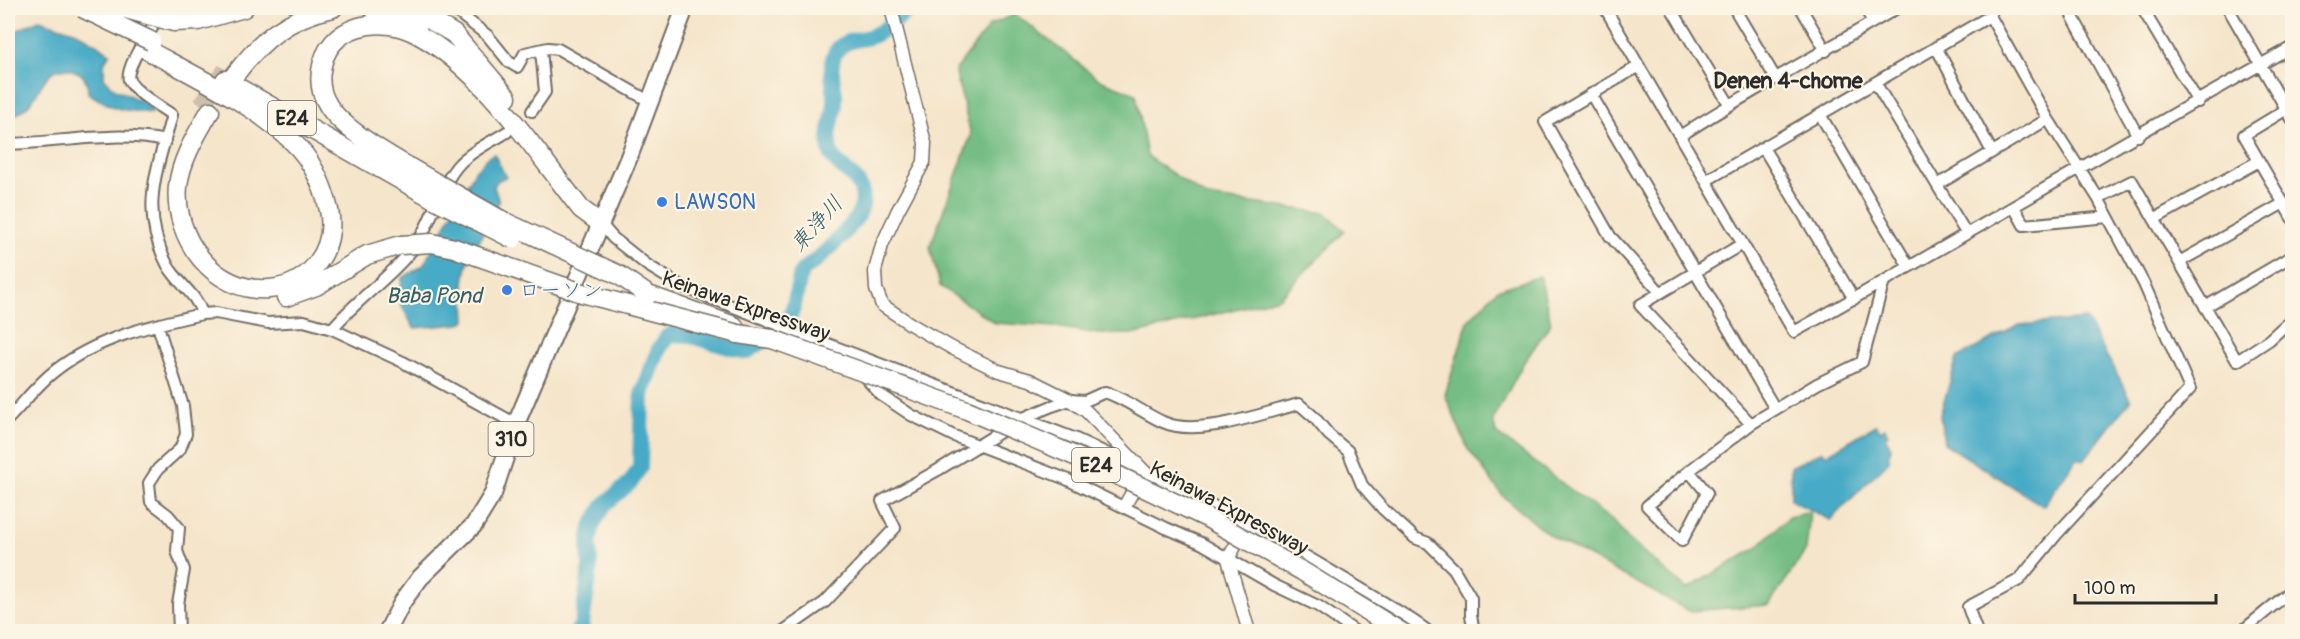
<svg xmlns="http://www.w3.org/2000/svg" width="2300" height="639" font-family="Pangolin,'Klee One',sans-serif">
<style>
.forest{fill:#74bd84;stroke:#507458;stroke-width:1.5}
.water{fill:#46aac6;stroke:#386a78;stroke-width:1.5}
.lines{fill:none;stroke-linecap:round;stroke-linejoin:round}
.river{stroke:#46aac6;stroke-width:16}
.motorway-tunnel{stroke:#cdc0aa;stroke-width:18;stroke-dasharray:18 9;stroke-linecap:butt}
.minor-casing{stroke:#726c63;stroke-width:14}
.tertiary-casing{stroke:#726c63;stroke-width:15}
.trunk-casing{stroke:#726c63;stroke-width:20}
.motorway-casing{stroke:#726c63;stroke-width:21}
.minor{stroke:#fff;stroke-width:10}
.tertiary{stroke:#fff;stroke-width:12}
.trunk{stroke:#fff;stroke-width:16}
.motorway{stroke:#fff;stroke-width:18}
.motorway-bridge-casing{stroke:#726c63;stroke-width:21;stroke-linecap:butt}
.motorway-bridge{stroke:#fff;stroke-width:18}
.shop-dot{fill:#3f7fe0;stroke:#fcf5e5;stroke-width:2}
.labels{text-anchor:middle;stroke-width:4.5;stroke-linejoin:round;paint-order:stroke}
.shield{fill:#fcf5e5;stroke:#6a6863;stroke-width:1.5}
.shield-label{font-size:20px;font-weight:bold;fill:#2b2b2b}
.shop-label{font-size:21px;fill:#366cbe;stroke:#fcf5e5;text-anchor:start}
.street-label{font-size:21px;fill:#2b2b2b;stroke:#fcf5e5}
.neighbourhood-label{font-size:22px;font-weight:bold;fill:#2b2b2b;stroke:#fcf5e5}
.water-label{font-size:22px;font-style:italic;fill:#365e69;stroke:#fcf5e5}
</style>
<rect width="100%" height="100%" fill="#fcf5e5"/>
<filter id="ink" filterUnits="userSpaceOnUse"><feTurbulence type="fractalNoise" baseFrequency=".0167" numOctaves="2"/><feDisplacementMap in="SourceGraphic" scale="12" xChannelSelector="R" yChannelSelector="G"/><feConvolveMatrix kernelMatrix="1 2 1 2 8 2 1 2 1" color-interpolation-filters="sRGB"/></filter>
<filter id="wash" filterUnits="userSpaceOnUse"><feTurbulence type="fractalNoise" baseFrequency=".008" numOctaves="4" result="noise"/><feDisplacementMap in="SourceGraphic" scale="24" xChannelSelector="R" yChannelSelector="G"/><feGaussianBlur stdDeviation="1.35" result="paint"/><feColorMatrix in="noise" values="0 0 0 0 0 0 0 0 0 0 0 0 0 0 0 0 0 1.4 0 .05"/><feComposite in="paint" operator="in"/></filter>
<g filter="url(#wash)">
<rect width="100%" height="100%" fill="#f5e5ca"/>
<path class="forest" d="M1015,14L1100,80L1136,94L1147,156L1207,197L1326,213L1345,231L1279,298L1136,334H1099L1056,327L995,323L940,286L930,247L971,135L955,70L990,25Z
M1540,276L1551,323L1524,362L1493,420L1496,433L1615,523L1628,539L1687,589L1755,549L1789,517L1810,512L1806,550L1769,605L1689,611L1549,535L1503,496L1468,449L1445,395L1468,321L1497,290Z"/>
<path class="water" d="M39,20L77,32L110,53L104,63V78L113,88L148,104L153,113C122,111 115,110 88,93C88,84 85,74 75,71C47,61 44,86 30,103C25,110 15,115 8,120V32L16,31Z
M494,154L506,177L497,181L494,187L499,201L467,265L464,282L466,320L460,324L414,328L400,303L402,278L423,266L475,171L488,157Z
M2086,319L2131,399L2084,460L2077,458L2043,506L1944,443L1940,415L1957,358L2019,325Z
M1876,425L1881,431L1885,428L1888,434L1885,437L1891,447L1889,461L1830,520L1791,500V467L1823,451L1826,455Z"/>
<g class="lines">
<path class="river" d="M577,632L582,624L590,569L589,544L592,526L605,504L631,482L640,467L642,394L659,349L667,337L672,334L688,335L746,352C763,341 787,329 793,308C797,296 797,284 802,271C817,261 859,223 862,205C864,198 862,189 858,183C851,172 834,164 831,153C824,133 837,115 835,95C833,82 828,61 837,50C846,38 861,41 874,35C886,30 900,17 910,8"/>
</g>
</g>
<g filter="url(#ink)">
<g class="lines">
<path class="motorway-tunnel" d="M202,105L226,70"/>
<defs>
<path id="minor" d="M167,8C158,18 124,67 129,80C135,93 161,107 172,115C157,170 139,210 167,264C177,283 197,294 202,314L216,313L268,323L304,321L332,329L403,362L516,424
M452,8L488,36L509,62L517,67L525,53L548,48L558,49L649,101
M1605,8L1794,332C1961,239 2125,140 2292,47
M1671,8L1729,104
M1734,8L1776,79
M1801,8L1826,51
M1865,8L1873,22
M2053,8H2062
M2068,8L2138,136
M2142,8L2198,102
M2228,8L2292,119
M1936,47L1992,152
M1639,66L1545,122L1610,236L1660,292
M1876,84L1966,233
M1591,94L1775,409
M2287,109L2244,135L2292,218
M532,111L545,92L541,50
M1821,116L1909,267
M1680,136C1751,90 1825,51 1897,8
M8,144C60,143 114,130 165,141
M1764,149L1854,299
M1707,180L1990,16L1993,8
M1937,185L2048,119
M2098,198L2132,181L2237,361L2269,340L2292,319
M2014,207L2024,225L2108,217
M2154,219L2259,161
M600,223L613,238L647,265L681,286L812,338L1076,439C1175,484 1271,534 1363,590C1386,604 1408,616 1429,632
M1742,244L1640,305L1751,424
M2179,262L2284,203
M2205,307L2292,256
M158,326L183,406L186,434L180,449L158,469L149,483L151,502L168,515L179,528L177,551L184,570L178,604L179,632
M332,329C355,301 387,280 411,251C432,226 439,185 460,163C473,150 491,142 507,132
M862,374L881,395L911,415L954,436L1066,479L1166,528L1201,543L1274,585L1318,606L1356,632
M8,419C24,403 37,384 56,370C97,338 152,325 202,314
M1689,471L1751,424L1817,384L1862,362L1883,284
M1689,471L1707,493L1682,541L1647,506Z
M782,632L825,602L895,528L882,501L938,470L1023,418L1052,406L1070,400L1085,401L1105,392C1126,399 1143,413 1163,422C1197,438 1263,413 1299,404L1314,417L1329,435L1348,451L1362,485L1382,508L1415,538L1428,543L1454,569L1471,598V616L1474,632
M1977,632L1968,607L2019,580L2056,535L2190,389L2144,284L2098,198L2048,119L1990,16
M2241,632L2292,590"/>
<path id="tertiary" d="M891,8L925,143L924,162L898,210L882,245L875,271L876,289L882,305L912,325L952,348L999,371L1030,380L1070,400L1086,411L1144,471L1124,507
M1248,523L1228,559L1249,632"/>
<path id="trunk" d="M387,632L403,601L420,578L474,525L493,494L516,424L629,157L685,8"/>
<path id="motorway" d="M373,8L397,13L420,22
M410,8L454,34L507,97
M174,22L198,21L244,8
M147,50C195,76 254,104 293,142C312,160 323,185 329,210C337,249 310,286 269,289C213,293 173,237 178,186C181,159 197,134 210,111
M234,76C262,39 287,18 333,8
M225,80L432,198
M438,184C408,166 344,133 328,105C321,94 319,84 321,71C327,24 381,14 417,34C484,70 535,151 581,209L600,223
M648,295L734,326
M286,297L316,286L367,255L401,245"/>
</defs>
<use href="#minor" class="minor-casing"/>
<use href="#tertiary" class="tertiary-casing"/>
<use href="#trunk" class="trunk-casing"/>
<use href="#motorway" class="motorway-casing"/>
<use href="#minor" class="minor"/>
<use href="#tertiary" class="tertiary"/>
<use href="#trunk" class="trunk"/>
<use href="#motorway" class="motorway"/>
<defs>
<path id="motorway-bridge" d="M82,8L151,41
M122,8L174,22
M438,184L503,221L619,275L648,295
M432,198L513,239
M401,245L432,243L454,248L582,293L738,334L772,339L967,410L1096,465L1207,518L1302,571L1401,632"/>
</defs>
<use href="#motorway-bridge" class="motorway-bridge-casing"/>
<use href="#motorway-bridge" class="motorway-bridge"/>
</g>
</g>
<g class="shop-dot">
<circle cx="662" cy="202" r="6"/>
<circle cx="507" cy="290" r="6"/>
</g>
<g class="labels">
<g class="shield">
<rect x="268" y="101" width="48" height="34" rx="4.5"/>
<rect x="488.5" y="422" width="45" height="34" rx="4.5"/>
<rect x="1072" y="448" width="48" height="34" rx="4.5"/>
</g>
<g class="shield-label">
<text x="292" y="125">E24</text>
<text x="511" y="446">310</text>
<text x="1096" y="472">E24</text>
</g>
<g class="shop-label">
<text x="674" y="209">LAWSON</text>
<text x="519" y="297">ローソン</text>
</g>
<g class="street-label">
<text transform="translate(746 306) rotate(19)" y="7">Keinawa Expressway</text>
<text transform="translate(1229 508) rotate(28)" y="7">Keinawa Expressway</text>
</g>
<g class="neighbourhood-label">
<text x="1788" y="88">Denen 4-chome</text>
</g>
<g class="water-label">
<text transform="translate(816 223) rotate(-48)" y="8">東浄川</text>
<text x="434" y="303">Baba Pond</text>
</g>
</g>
<rect width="2300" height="639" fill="none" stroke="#fcf5e5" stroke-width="30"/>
<path d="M2075 594v9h141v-9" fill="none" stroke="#2b2b2b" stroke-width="3"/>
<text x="2084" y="594" font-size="18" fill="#2b2b2b" stroke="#fcf5e5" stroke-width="4.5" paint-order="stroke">100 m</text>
</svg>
